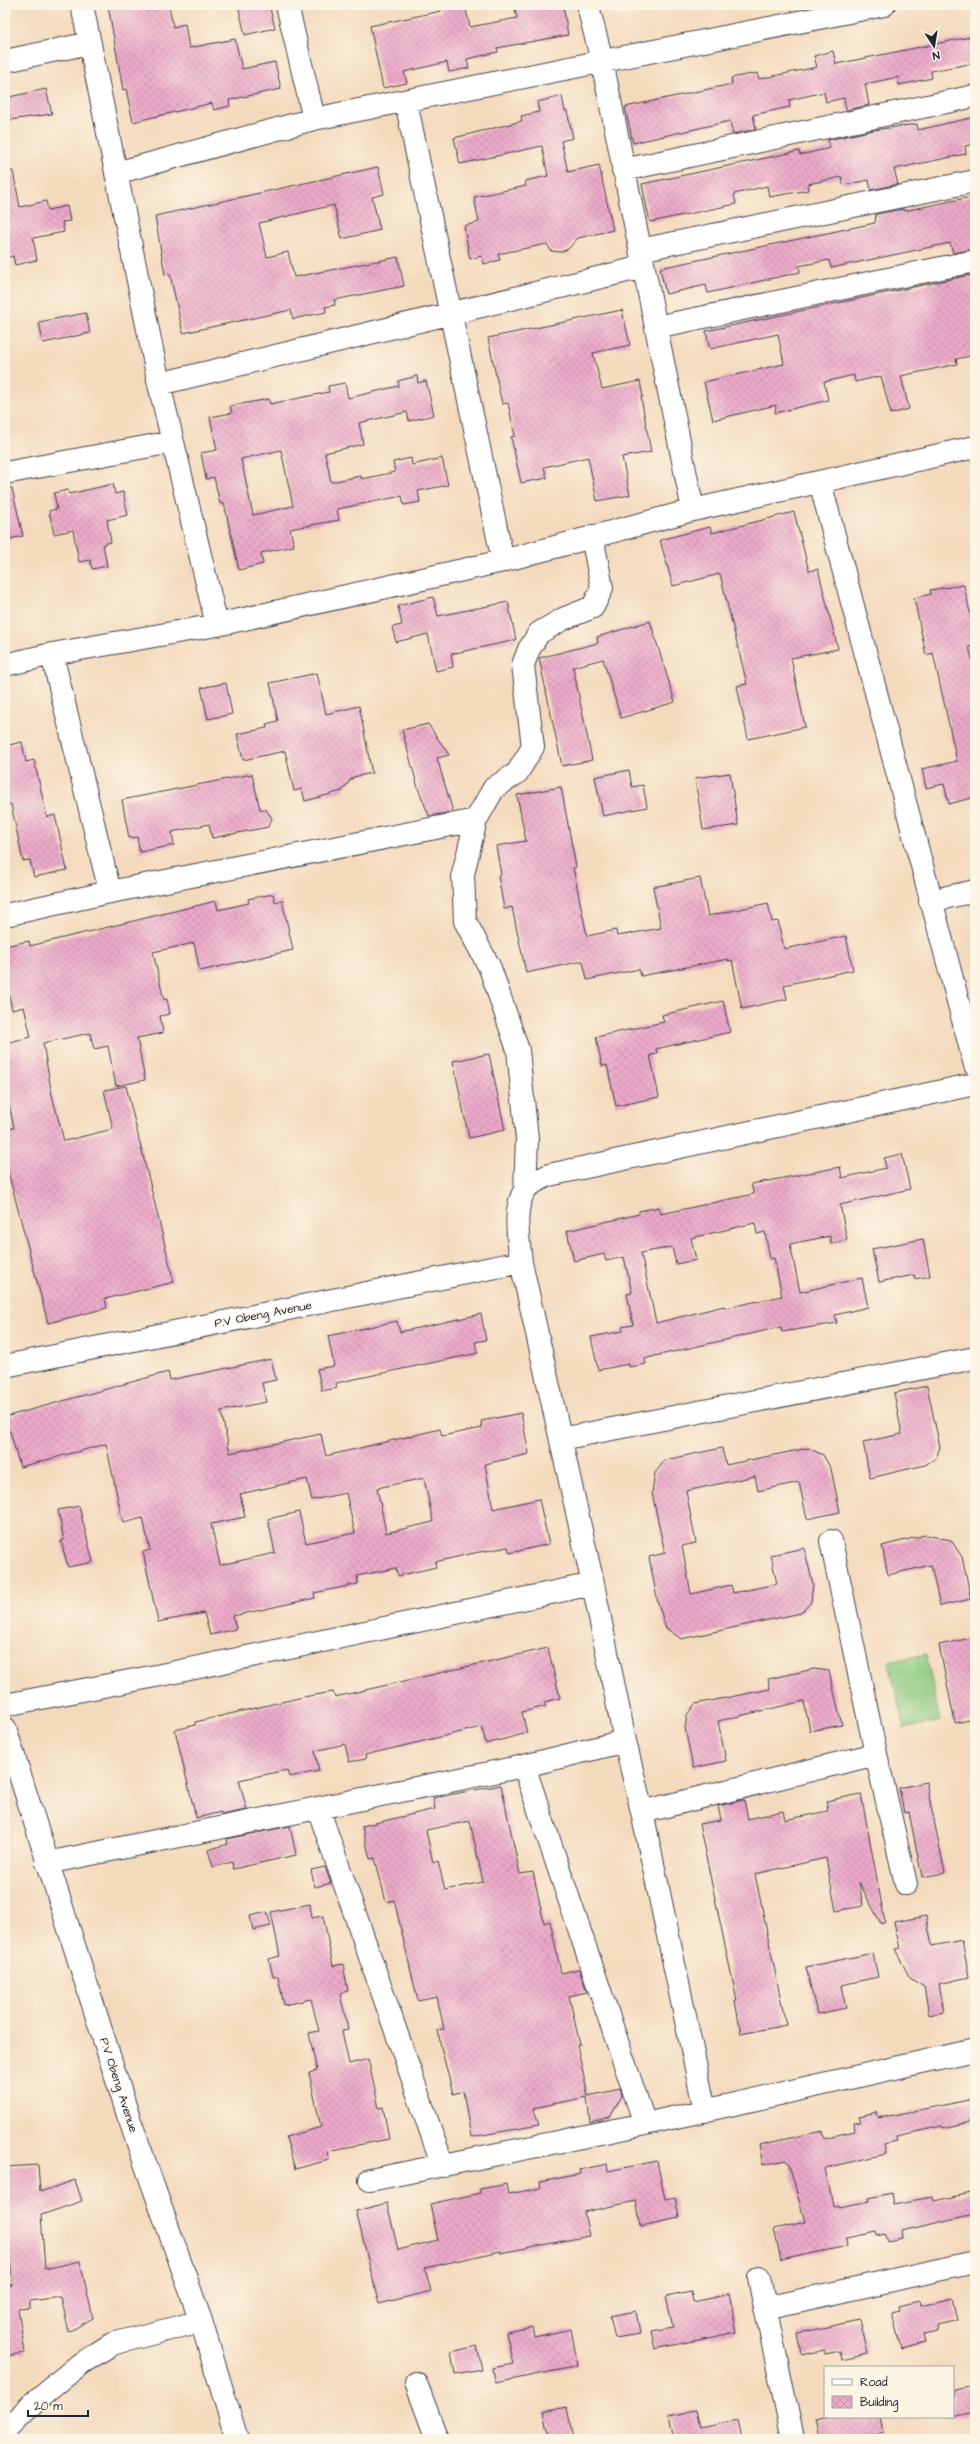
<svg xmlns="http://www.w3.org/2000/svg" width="980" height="2444" font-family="'Architects Daughter',sans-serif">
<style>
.garden{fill:#8dc97e;stroke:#58765c}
.building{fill:url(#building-cross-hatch);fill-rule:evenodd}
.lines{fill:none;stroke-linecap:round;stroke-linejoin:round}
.minor-casing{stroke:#423e4e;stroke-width:24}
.major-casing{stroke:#423e4e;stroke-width:24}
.minor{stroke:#fff;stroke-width:22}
.major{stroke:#fff;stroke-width:22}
.labels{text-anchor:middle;stroke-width:3;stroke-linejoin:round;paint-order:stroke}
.street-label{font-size:12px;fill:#22223b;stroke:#fcf5e5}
</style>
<defs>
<pattern id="building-cross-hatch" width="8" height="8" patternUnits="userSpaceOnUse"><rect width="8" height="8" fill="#eba9c8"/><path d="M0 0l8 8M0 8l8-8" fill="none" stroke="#c991ad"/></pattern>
</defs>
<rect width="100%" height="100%" fill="#fcf5e5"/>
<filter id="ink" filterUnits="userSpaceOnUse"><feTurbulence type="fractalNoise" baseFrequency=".025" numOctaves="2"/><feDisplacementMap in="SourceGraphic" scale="8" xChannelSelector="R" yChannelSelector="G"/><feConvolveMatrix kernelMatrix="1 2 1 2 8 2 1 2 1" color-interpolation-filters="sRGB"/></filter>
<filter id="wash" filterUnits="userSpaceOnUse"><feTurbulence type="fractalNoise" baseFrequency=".012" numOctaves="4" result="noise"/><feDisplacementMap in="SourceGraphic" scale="16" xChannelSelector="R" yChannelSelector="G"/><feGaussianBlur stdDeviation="0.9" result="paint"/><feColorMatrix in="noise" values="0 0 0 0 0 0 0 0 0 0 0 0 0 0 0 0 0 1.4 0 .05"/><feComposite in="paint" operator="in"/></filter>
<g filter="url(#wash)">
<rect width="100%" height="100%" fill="#f4dabd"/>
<path class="garden" d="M926,1654L940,1721L904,1729L889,1662Z"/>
<g id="blocks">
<path class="building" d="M108,5H169L173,27L185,24L189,48L235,39L242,69L275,62L281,89L229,100L230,106L214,110L212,103L133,122L126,89L123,90Z
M238,5H269L275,28L245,35Z
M440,5H465L470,27L517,18L514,5H563L568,35L497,48L498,52L467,59L469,68L449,72L447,62L404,72L407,83L383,88L370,26L441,11Z
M975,36V63L931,71L932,78L899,85L898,77L865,84L869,105L846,110L844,98L826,102L824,92L789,100L790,107L753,115L756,129L733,134L730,121L633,143L625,107L732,84L731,78L757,73L759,79L817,67L814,56L833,51L836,64Z
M46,89L52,114L10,120L5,98Z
M562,96L565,111H567L573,138L561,141L568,172L599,165L613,230L578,238L568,249L561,252L551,251L547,244L498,254L500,260L484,264L482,256L470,259L464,226L479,222L474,197L526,186L525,181L548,176L542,146L460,164L454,138L522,121L521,116L539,112L537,102Z
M975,117V144L965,146L966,154L894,169L898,184L871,190L869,180L843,185L842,177L808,184L809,190L769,197L767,186L734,194L736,204L650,222L642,184L799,151L800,155L830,148L828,140L874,130L917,124L918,130Z
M378,167L384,194L372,197L380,230L342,239L334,205L259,223L267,257L288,252L294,277L398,257L404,286L334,300L335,305L325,307L326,312L293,319L291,310L183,333L170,274L165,275L155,216Z
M5,171H13L20,207L46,201L48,210L67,206L70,221L62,222L64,232L33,238L37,260L15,265L13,256L5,258Z
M975,196V249L953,253L950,243L831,268L829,260L799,266L800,272L708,293L706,285L666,294L660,268L875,223L876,214L903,209L904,211Z
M975,274V355L956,359L957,364L901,376L909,409L891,414L881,376L855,382L854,375L824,382L828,400L775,413L776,405L713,420L704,382L784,364L778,334L710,349L706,331Z
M622,310L630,345L593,353L602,389L640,381L643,397H641L651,452L622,457L630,495L597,501L588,457L544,467L547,478L521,483L511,437L515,436L508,403L502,404L488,338Z
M86,313L90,333L43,343L39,322Z
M417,376L418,383L426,381L434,415L409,421L407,412L359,423L363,444L325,453L331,482L361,476L362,479L395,472L393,462L411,458L412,465L442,458L448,485L418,491L420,502L404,505L402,496L337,509L339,520L290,529L294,546L261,553L263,564L239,570L224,503L220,504L214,477L206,479L201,453L217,450L210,417L232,413L230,406L269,399L270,404L329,392L328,386L345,383L348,398L399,386L398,381ZM281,450L293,506L253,515L241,459Z
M113,484L115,494L123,492L128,515L107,520L111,542L103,544L107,566L92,569L90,560L79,562L73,530L54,534L49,511L57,509L54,493L68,490L69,494Z
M5,488H12L23,536L5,540Z
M794,512L809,571L818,569L838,649L791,658L805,727L748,739L737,686L747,684L720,574L673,586L660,540L710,527L712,533Z
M964,585L975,636V646L969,647L975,670V797L949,804L944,784L926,788L922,769L957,761L933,653L926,655L914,598L931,594L930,590Z
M433,597L438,616L508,602L516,640L451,654L453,667L436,671L428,634L396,642L392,627L402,625L398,606Z
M650,621L675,702L621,718L603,659L573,667L592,760L562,766L539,658L598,643L597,637Z
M317,673L326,714L359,706L372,773L353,777L342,791L305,801L302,789L294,791L285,751L243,760L237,734L267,728L266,724L278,721L270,683Z
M226,683L232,714L208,719L201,688Z
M428,724L449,755L437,758L453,812L429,816L418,788L402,730Z
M22,742L26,762L34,760L47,817L55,815L67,870L34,877L30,860L23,861L11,804L5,805V746Z
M629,770L632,787L643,785L647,807L603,816L595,777Z
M730,773L738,825L703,830L695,778Z
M252,774L260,809L266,810L272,818L268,827L212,838L209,824L172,832L174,845L140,852L137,837L129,838L122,800Z
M561,787L576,867L573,868L587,936L616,930L617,936L661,928L653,887L700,878L708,916L768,903L772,922L778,921L784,949L846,936L853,970L784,985L787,999L742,1009L732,960L728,961V959L641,976L639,969L587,980L583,961L526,973L512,907L504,909L498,875H501L496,846L526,841L517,795Z
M273,894L275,902L282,900L293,950L200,971L194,943L153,952L164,1000L167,999L170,1014L160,1016L163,1033L137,1038L145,1080L116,1086L108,1046L94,1049L90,1033L43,1043L52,1095L64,1141L113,1129L104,1090L126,1086L174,1282L105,1299L107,1308L48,1323L5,1160V1130L14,1128L5,1086V1043L31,1037L24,1007L12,1010L8,990H5V946L29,941L30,946L216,901L218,910L249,903L248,899Z
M723,1001L730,1032L656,1049L657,1054L650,1055L659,1097L616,1106L607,1065L602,1066L596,1037L664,1022L662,1015Z
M489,1054L505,1130L469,1138L453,1061Z
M902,1154L910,1189L840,1205L847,1240L831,1244L830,1236L790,1244L800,1292L862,1278L868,1307L835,1315L837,1323L782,1332L781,1327L655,1356L645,1359L646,1364L629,1367V1364L598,1370L591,1337L623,1331L622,1327L633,1325L627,1294L632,1293L624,1257L606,1261L604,1254L574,1261L567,1231L639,1214V1211L659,1207L661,1214L754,1194L751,1184L768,1181L840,1167L842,1178L886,1168L884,1158ZM755,1223L757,1234L765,1232L770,1259L774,1258L782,1296L725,1308L724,1306L656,1323L641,1253L672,1247L676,1264L696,1260L691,1238Z
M923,1239L930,1276L915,1279L914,1275L879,1282L872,1249Z
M481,1314L486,1340L475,1342L478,1353L336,1383L337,1388L322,1391L317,1369L334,1366L328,1336L397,1321L400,1332Z
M271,1359L276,1380L262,1383L266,1402L221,1411L230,1453L321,1434L326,1456L440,1429L442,1436L482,1428L481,1421L521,1413L529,1454L485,1464L493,1509L539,1499L549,1544L510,1553L508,1547L474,1553L435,1562L436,1567L398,1576L396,1568L357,1576L358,1584L314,1593L315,1598L233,1616L236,1629L210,1635L204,1613L158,1622L143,1552L150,1550L143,1518L123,1523L106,1444L20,1467L10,1431L7,1432L5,1417L168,1372L170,1380ZM424,1478L433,1522L386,1533L377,1488ZM307,1479L312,1500L346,1493L355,1533L306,1543L299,1512L268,1519L275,1553L220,1565L211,1524L245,1517L240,1494Z
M927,1386L940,1447L936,1458L925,1465L870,1478L863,1442L902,1434L894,1393Z
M722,1448L726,1465L808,1448L823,1455L831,1469L840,1512L807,1519L799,1482L758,1491L755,1476L686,1491L696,1543L682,1546L691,1594L731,1585L733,1593L777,1584L771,1555L804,1548L813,1584L811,1602L801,1613L681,1639L666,1628L658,1603L649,1557L665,1553L652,1493L655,1473L665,1460Z
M79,1506L93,1562L68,1567L61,1541L64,1540L58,1510Z
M925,1535L951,1540L962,1557L971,1599L940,1606L931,1565L888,1575L882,1546Z
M975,1637V1719L955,1723L939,1645Z
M548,1648L560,1698L544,1702L546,1706L522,1712L527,1733L486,1744L482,1727L365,1755L366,1759L349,1762L345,1744L315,1751L319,1771L289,1777L287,1770L239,1780L247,1810L221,1815V1812L196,1818L175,1730L195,1725V1722L303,1697L333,1692L335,1697Z
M814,1669L829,1671L842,1725L810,1731L804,1701L718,1721L726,1761L693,1768L685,1728L687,1715L695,1704L770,1689L768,1679Z
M926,1782L945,1873L922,1877L909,1812L904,1813L899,1788Z
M501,1785L520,1874L533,1872L544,1923L550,1921L561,1973L579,1969L587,1992L569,1996L580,2045H577L588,2096L620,2089L622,2096L610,2117L590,2122L587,2097L533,2108L539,2125L471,2137L463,2091L453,2094L441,2047L438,2030L444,2029L437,1997L418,2001L394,1900L386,1902L375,1858L370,1859L362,1826L435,1809L433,1798ZM470,1821L483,1882L445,1890L438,1861L433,1863L426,1830Z
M861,1794L885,1922L881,1924L859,1882L863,1906L836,1911L826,1858L755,1874L786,2025L741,2034L735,2001H737L699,1824L721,1820L718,1806L744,1800L748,1819L783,1811L785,1820L828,1811L826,1801Z
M290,1826L296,1855L233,1869L232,1862L213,1867L208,1850L228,1844L227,1839Z
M325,1867L331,1883L315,1887L311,1870Z
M310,1904L312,1918L323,1916L333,1966L343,1964L348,1991L340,1993L348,2030L342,2031L349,2064L368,2059L379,2108L383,2107L389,2139L327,2151L329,2160L295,2169L286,2137L321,2127L309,2073L317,2071L309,2033L319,2031L311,1999L284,2005L278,1976L273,1977L269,1959L280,1956L271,1912Z
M267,1912L271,1926L253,1930L250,1916Z
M926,1916L932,1946L962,1940L969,1977L939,1984L944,2012L929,2015L924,1987L910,1978L895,1949L900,1948L894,1922Z
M873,1953L878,1977L841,1985L846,2008L817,2014L806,1967Z
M975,2099V2121L943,2128L942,2126L897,2136L898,2141L883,2144L885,2154L825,2168L833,2206L839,2205V2207L870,2201L869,2198L891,2193L893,2204L933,2197L934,2201L975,2192V2214L901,2231L902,2238L887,2241L885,2234L877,2236L876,2232L846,2238L847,2246L781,2260L774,2229L805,2222L789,2164L786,2160L763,2165L759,2145L822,2131L824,2138L855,2131L854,2123L861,2122L859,2116L877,2112L878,2118Z
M657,2161L665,2199L675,2197L679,2218L641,2226L636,2201L584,2212L589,2236L500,2253V2251L425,2268L431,2291L379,2304L356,2211L387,2203L398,2250L438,2240L430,2204L480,2193V2189L507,2184L509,2194L541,2188L540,2182L580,2174L579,2170L607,2164L608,2171Z
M38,2165L40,2192L75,2180L82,2201L41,2215L45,2269L80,2261L93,2318L69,2332L61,2297L30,2301V2308L18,2309L25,2353L5,2356V2286L13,2285L9,2251L5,2252V2167Z
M691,2292L693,2302L729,2294L737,2332L655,2349L651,2331L673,2327L666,2297Z
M953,2298L958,2320L937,2325L938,2331L923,2334L925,2343L901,2349L892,2313L900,2311L899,2306L919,2301L920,2306Z
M636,2311L640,2334L615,2338L610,2316Z
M860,2320L868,2354L842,2360L840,2351L825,2354L824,2350L802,2355L798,2333Z
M532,2327L534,2337L571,2329L578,2366L496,2383L492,2368L513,2364L506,2332Z
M477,2346L482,2369L455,2374L451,2352Z
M973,2385L975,2413L953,2418V2389Z
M567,2407L573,2439H550L544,2412Z
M696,2410L700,2428L738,2420L742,2439H674L669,2415Z
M835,2417H881L884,2432L876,2434L877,2439H820L816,2421Z"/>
</g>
</g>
<g filter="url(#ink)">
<use href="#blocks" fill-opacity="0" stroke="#423e4e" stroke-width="1"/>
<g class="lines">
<defs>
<path id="minor" d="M82,5L159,384L217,625
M287,5L314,119
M589,10L602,61L693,510
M5,61L90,43
M406,102L503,561
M623,170L975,96
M116,173L314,119L884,5
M640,250L975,181
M656,327L975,261
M159,384L643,267
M5,473L172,442
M820,482L975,1065
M52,654L110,892
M5,665L52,654L217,625L503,561L693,510L975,447
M930,901L975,891
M5,915L110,892L476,820
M525,1190L527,1139L518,1050L490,968L465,921L463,874L476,820L494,788L517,773L533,747L523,665L529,649L539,633L563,619L593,607L602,588L592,536
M5,1366L521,1262
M561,1439L975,1358
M831,1541L876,1754L906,1884
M5,1705L171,1673L593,1584
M524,1766L645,2124
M318,1808L443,2166
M642,1812L876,1754
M47,1863L524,1766L625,1741
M705,2111L642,1812L625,1741L593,1584L521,1262C519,1240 512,1210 525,1190C530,1183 541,1179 549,1175L975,1084
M370,2180L645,2124L975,2050
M759,2278L793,2439
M765,2308L975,2262
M416,2383L437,2439
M5,2431L33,2403L80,2364L112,2344L201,2321"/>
<path id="major" d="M5,1728L128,2115L201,2321L237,2439"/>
</defs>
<use href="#minor" class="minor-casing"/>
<use href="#major" class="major-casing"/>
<use href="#minor" class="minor"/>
<use href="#major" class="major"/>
</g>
</g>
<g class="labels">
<g class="street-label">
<text transform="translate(263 1314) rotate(-11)" y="4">P.V Obeng Avenue</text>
<text transform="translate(119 2085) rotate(72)" y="4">P.V Obeng Avenue</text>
</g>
</g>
<rect width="980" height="2444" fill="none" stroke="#fcf5e5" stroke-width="20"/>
<rect x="824" y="2366" width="130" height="52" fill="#fcf5e5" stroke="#a5a1a1"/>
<rect x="832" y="2379" width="20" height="6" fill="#ffffff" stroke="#a5a1a1"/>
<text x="860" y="2386" font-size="12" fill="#22223b">Road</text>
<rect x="832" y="2396" width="20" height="12" fill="url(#building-cross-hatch)" stroke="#a5a1a1"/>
<text x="860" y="2406" font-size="12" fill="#22223b">Building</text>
<g transform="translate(934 46) rotate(168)" stroke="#fcf5e5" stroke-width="3" paint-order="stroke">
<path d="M0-3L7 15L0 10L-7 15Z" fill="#22223b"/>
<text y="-6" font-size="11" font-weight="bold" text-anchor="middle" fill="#22223b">N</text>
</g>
<path d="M28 2410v6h60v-6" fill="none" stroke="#22223b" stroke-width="2"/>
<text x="34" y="2410" font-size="12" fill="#22223b" stroke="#fcf5e5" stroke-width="3" paint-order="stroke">20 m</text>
</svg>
